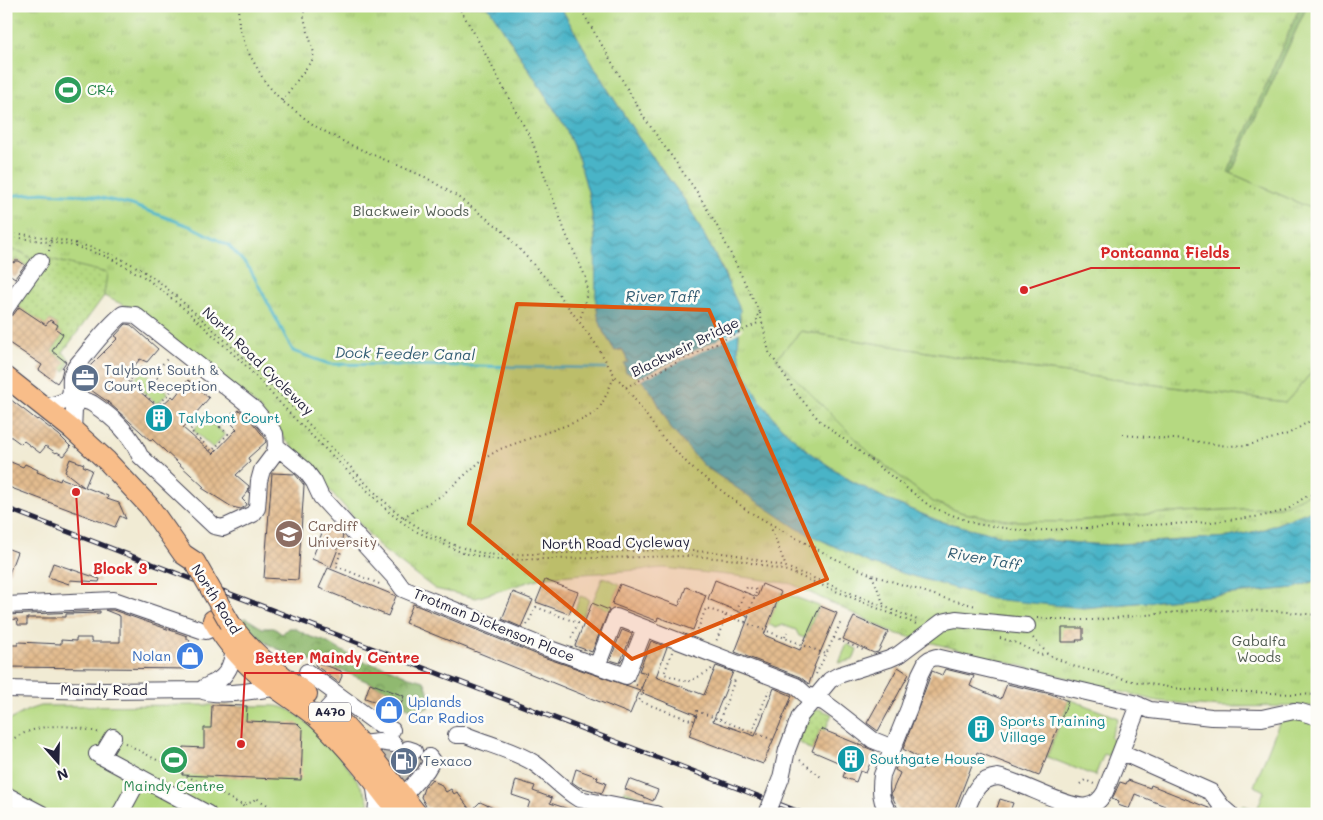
<svg xmlns="http://www.w3.org/2000/svg" width="1323" height="820" font-family="Mali,sans-serif">
<style>
.grass{fill:#b5d981;stroke:#6c7e5e}
.forest{fill:url(#forest-crowns);stroke:#596e55}
.park{fill:url(#park-tufts);stroke:#6c7e5e}
.garden{fill:url(#garden-dots);stroke:#6c7e5e}
.water{fill:url(#water-waves);stroke:#366b81}
.pier{fill:#f1ebd4}
.lines{fill:none;stroke-linecap:round;stroke-linejoin:round}
.stream{stroke:#49b4c7;stroke-width:3}
.building{fill:url(#building-cross-hatch)}
.minor-tunnel{stroke:#c8c3b5;stroke-width:16;stroke-dasharray:16 8;stroke-linecap:butt}
.minor-casing{stroke:#414052;stroke-width:18}
.major-casing{stroke:#414052;stroke-width:22}
.path{stroke:#414052;stroke-width:2;stroke-dasharray:1 4;stroke-linecap:butt}
.minor{stroke:#fff;stroke-width:16}
.major{stroke:#f8bd89;stroke-width:20}
.rail-casing{stroke:#22223b;stroke-width:5}
.rail{stroke:#fdfcf7;stroke-width:3;stroke-dasharray:9;stroke-linecap:butt}
.minor-bridge-casing{stroke:#414052;stroke-width:18;stroke-linecap:butt}
.major-bridge-casing{stroke:#414052;stroke-width:22;stroke-linecap:butt}
.minor-bridge{stroke:#fff;stroke-width:16}
.major-bridge{stroke:#f8bd89;stroke-width:20}
.marked{fill:#de560e;fill-opacity:0.2;stroke:#de560e;stroke-width:4;stroke-linejoin:round}
.labels{text-anchor:middle;stroke-width:5;stroke-linejoin:round;paint-order:stroke}
.shield{fill:#fdfcf7;stroke:#646373;stroke-width:1}
.shield-label{font-size:12px;font-weight:bold;fill:#22223b}
.leisure-label{font-size:14px;fill:#27864d;stroke:#fdfcf7;text-anchor:start}
.park-label{font-size:14px;fill:#4e5950;stroke:#fdfcf7}
.street-label{font-size:14px;fill:#22223b;stroke:#fdfcf7}
.service-label{font-size:14px;fill:#4e5e75;stroke:#fdfcf7;text-anchor:start}
.culture-label{font-size:14px;fill:#0d838f;stroke:#fdfcf7;text-anchor:start}
.education-label{font-size:14px;fill:#785e54;stroke:#fdfcf7;text-anchor:start}
.shop-label{font-size:14px;fill:#366cbe;stroke:#fdfcf7;text-anchor:end}
.water-label{font-size:15px;font-style:italic;fill:#325c73;stroke:#fdfcf7}
.leader{fill:none;stroke:#d62828;stroke-width:2}
.callout-dot{fill:#d62828;stroke:#fdfcf7;stroke-width:2}
.callout-label{font-size:15px;text-anchor:middle;font-weight:bold;fill:#d62828;stroke:#fdfcf7;stroke-width:5;stroke-linejoin:round;paint-order:stroke}
</style>
<defs>
<pattern id="forest-crowns" width="20" height="18" patternUnits="userSpaceOnUse" patternTransform="scale(1.25)"><rect width="20" height="18" fill="#90b96f"/><path d="M2 6a3 3 0 1 1 6 0M12 15a3 3 0 1 1 6 0" fill="none" stroke="#75965c"/></pattern>
<pattern id="park-tufts" width="24" height="20" patternUnits="userSpaceOnUse" patternTransform="scale(1.25)"><rect width="24" height="20" fill="#b5d981"/><path d="M3 7l-1-3M5 7V3M7 7l1-3M15 17l-1-3M17 17v-4M19 17l1-3" fill="none" stroke="#9bba70"/></pattern>
<pattern id="garden-dots" width="8" height="8" patternUnits="userSpaceOnUse" patternTransform="scale(1.25)"><rect width="8" height="8" fill="#b5d981"/><path d="M2 2h.1M6 6h.1" fill="none" stroke="#9bba70" stroke-width="1.8" stroke-linecap="round"/></pattern>
<pattern id="water-waves" width="16" height="10" patternUnits="userSpaceOnUse" patternTransform="scale(1.25)"><rect width="16" height="10" fill="#49b4c7"/><path d="M0 5q4-4 8 0t8 0" fill="none" stroke="#3c92a3"/></pattern>
<pattern id="building-cross-hatch" width="8" height="8" patternUnits="userSpaceOnUse" patternTransform="scale(1.25)"><rect width="8" height="8" fill="#e3bc8f"/><path d="M0 0l8 8M0 8l8-8" fill="none" stroke="#c2a17c"/></pattern>
</defs>
<rect width="100%" height="100%" fill="#fdfcf7"/>
<filter id="ink" filterUnits="userSpaceOnUse"><feTurbulence type="fractalNoise" baseFrequency=".02" numOctaves="2"/><feDisplacementMap in="SourceGraphic" scale="10" xChannelSelector="R" yChannelSelector="G"/><feConvolveMatrix kernelMatrix="1 2 1 2 8 2 1 2 1" color-interpolation-filters="sRGB"/></filter>
<filter id="wash" filterUnits="userSpaceOnUse"><feTurbulence type="fractalNoise" baseFrequency=".0096" numOctaves="4" result="noise"/><feDisplacementMap in="SourceGraphic" scale="20" xChannelSelector="R" yChannelSelector="G"/><feGaussianBlur stdDeviation="1.12" result="paint"/><feColorMatrix in="noise" values="0 0 0 0 0 0 0 0 0 0 0 0 0 0 0 0 0 1.4 0 .05"/><feComposite in="paint" operator="in"/></filter>
<g filter="url(#wash)">
<rect width="100%" height="100%" fill="#f1ebd4"/>
<path class="grass" d="M1300,6H1317V211L1228,172Z
M801,331L1006,365L1286,402L1317,366V490L1280,507L1149,514L1065,522L1012,521L963,513L933,502L874,457L776,359Z
M143,370L168,393L157,404L133,381Z
M205,418L225,434L213,448L193,430Z
M603,577L620,584L610,610L592,603Z
M781,592L819,606L805,638L799,636L796,630L783,625L776,628L768,624Z
M580,596L589,599L583,616L574,613Z
M847,644L857,649L853,660L839,663Z
M1069,699L1118,718L1110,738L1114,740L1108,756L1104,754L1095,776L1047,757Z
M212,705C227,705 243,706 258,706C267,706 277,705 285,708C307,715 367,783 369,805H364V810L369,811L368,814H6V722L28,710L40,706Z
M1284,717L1317,723V814H1238L1228,808H1238L1243,805L1257,810L1264,791L1254,786L1279,723Z
M625,790L651,801L650,805L621,799Z"/>
<path class="forest" d="M1295,6H1307L1229,178L1224,177Z
M246,618L262,628H274L282,634L288,628H294L311,637L324,641L361,661L386,667L409,677L424,681C428,688 431,700 428,708C418,710 408,711 401,703L404,696C381,688 362,679 340,670C305,658 266,653 242,621V619Z"/>
<path class="park" d="M6,6H488L563,123L578,157L589,195L595,235L596,286L603,331L615,351L623,350L628,362L626,372L638,375L653,394L672,430L1083,608L1295,588L1317,580V706L1220,707L1157,701L894,633L792,584L736,576L664,568L544,577L476,598L435,589L383,550L318,477L256,405L143,314L104,296L106,273L35,261L21,252L6,249Z
M560,6H1300L1228,172L1317,211V366L1286,402L1006,365L801,331L776,359L874,457L933,502L963,513L1012,521L1065,522L1149,514L1280,507L1317,490V508L1262,530L1229,537L1105,545L1007,537L939,521L890,501L850,480L810,453L780,426L760,401L742,370L738,350L740,317L724,272L716,257L686,202L638,137L605,85Z"/>
<path class="garden" d="M6,249L21,252L35,261L30,268L16,259L14,263L6,258Z
M46,258L107,273L104,296L63,352L70,360L65,371L61,368L66,362L57,355L47,359L63,334L56,329L58,325L50,320L46,326L15,304Z
M819,709L832,714L825,731L820,730L812,751L797,741C802,727 803,713 819,709Z"/>
<path class="water" d="M488,6H560L605,85L638,137L686,202L716,257L740,309L738,350L743,370L760,401L780,426L810,453L850,480L890,501L939,521L1007,537L1105,545L1229,537L1262,530L1317,508V580L1295,588L1083,608L991,599L871,564L798,529L704,466L672,430L653,394L638,376L626,372L624,363L628,362L623,350L621,349L615,351L603,331L598,316L596,303L595,235L589,195L578,157L563,123Z"/>
<path class="pier" d="M743,327L742,331L722,341V343L721,342L639,381L637,379L719,339L720,336L721,338Z"/>
<g class="lines">
<path class="stream" d="M6,196L42,193L89,195L132,205L192,227L228,245L250,269L293,351L329,364L606,368"/>
</g>
<g id="blocks">
<path class="building" d="M6,258L14,263L15,261H19L25,265L15,278L6,272Z
M19,307L46,325L50,320L58,325L56,329L63,334L52,351L66,362L62,368L63,369L61,377L57,383L39,370L42,365L6,341V318L14,314Z
M126,324L131,325L158,349L147,362L140,359L124,378L159,408L172,396L174,398L188,380L209,398L183,428L213,454L237,429L229,421L239,410L247,416L265,438L266,442L248,458L250,462L236,475L249,486L248,492L242,499L247,504L246,506L241,509L232,507L202,488L204,487L152,439L151,441L108,402L81,383V377L86,370L118,338L115,336Z
M6,396L37,420L38,419L59,435L71,447L64,456L57,452L56,453L46,446L40,453L24,441L21,444L6,433Z
M70,459L84,464L83,466L92,470L85,487L108,496L107,499L119,503L126,519L120,516L115,527L6,486V460L23,467L25,464L38,470L37,472L60,481L61,478L84,487L65,472Z
M272,473L295,474L304,485L298,580L264,578Z
M325,525L337,529L343,536L331,567L312,559Z
M6,548L17,552L7,579H6Z
M53,563L100,579L99,582L70,580L69,584L48,577Z
M328,568L396,596L388,616L319,588Z
M545,580L578,592L569,614L536,602Z
M715,580L757,597L762,584L781,592L764,635L800,650L820,606L837,613L814,667H815L809,684L800,677L735,652L749,616L708,599Z
M620,584L679,606L686,587L706,595L693,630L658,617L657,621L612,604Z
M513,592L533,600L521,627L502,619Z
M592,603L609,610L592,652L575,646Z
M413,604L543,657L640,690L630,714L405,623Z
M105,610H113L187,636V639H189L190,644H192V669L6,667V645H18V642L61,644V640L76,641V638H91V642H120V616Z
M100,611V613L66,614V617H57V618H27V625H18L17,619L6,620V615Z
M854,617L888,632L878,652L874,653L843,639Z
M1062,628H1083V640H1076L1077,642H1062Z
M622,630L632,634L620,663L610,660Z
M651,641L667,647L656,677L704,695L716,666L733,672L713,721L755,736L774,688L792,696L763,764L689,736L697,715L640,692L647,673L639,671Z
M316,662L341,671L342,676L339,683L315,665Z
M898,667L909,674L878,731L867,723Z
M945,669L974,676L970,686L1001,699L1007,684L1051,694L1068,701L1039,776L977,752L953,814H903L900,813L891,794L900,773L895,770L899,760L922,769L925,761L903,749L932,671L942,675Z
M370,683L404,696L395,720L379,712L382,704L365,698Z
M212,705L247,706L246,721L297,723L303,729L301,780L182,775V766L176,767V756H182L183,747L204,748V728H211Z
M821,729L875,751L866,773L860,771L856,782L843,777L847,766L812,751Z
M384,753L393,754L399,753L405,758L416,761L419,759L420,761L417,768L405,779Z
M576,769L598,777L597,780L606,783L602,793L579,787L572,782Z
M432,779L435,782L440,784L446,792L451,789L454,794L457,792L471,811L480,802L507,814H434L429,807L427,808L421,797L424,788Z
M629,779L658,790L653,801L625,789Z
M516,780L535,786L533,791L552,798L550,803L578,812V814H526L530,801L512,795Z
M1128,780L1150,788L1151,785L1211,809L1215,814H1185L1176,811L1175,814H1162L1165,806L1135,794L1129,809L1118,805L1119,802L1112,799L1120,782L1126,784Z
M1000,799L1013,803L1009,814H995Z"/>
</g>
</g>
<g filter="url(#ink)">
<use href="#blocks" fill-opacity="0" stroke="#414052" stroke-width="1"/>
<g class="lines">
<path class="minor-tunnel" d="M396,745L402,747L422,771V775L420,777
M386,751L409,779"/>
<defs>
<path id="minor" d="M6,308L40,261
M44,407C51,405 64,404 69,397C73,390 69,381 72,374C74,367 79,363 83,358C96,342 107,327 123,314L135,315L254,409L275,434L276,446L274,454L262,470L259,481L257,508L253,514L223,528L214,526L140,456C130,433 114,418 93,404C89,401 83,401 79,399C76,397 73,392 71,390
M73,430L74,409L79,400
M276,446L305,470L314,482L321,497L395,578L403,589L547,648L626,676L645,628
M6,605L114,600L201,630L206,631L217,626
M597,666L616,617L796,686L805,694L825,703L836,711L873,740L893,748
M307,672L375,722L392,730
M6,689L104,691L201,690C217,698 256,690 275,688
M201,690C206,685 210,685 215,682C228,676 231,664 234,652
M327,709L339,696
M456,735H466C487,744 515,751 534,763C550,774 562,789 579,799L656,814
M361,744L379,742L394,744
M408,749L414,751
M1121,752L1211,792L1223,808L1230,814
M97,754L208,814
M101,757L113,737
M426,771L432,761L429,757
M781,778L787,750L800,716L830,680L839,675L889,659L898,655L942,622L956,619L1027,626
M374,782L377,803L376,814
M6,795L42,814
M403,796L420,777
M120,814L140,777
M890,814C880,803 880,789 882,775L909,708L920,674L926,662L930,659L936,657L1134,703L1150,710L1211,717L1262,718L1294,711L1301,712L1317,717
M965,814C972,796 976,779 998,777C1020,781 1069,810 1087,806C1096,805 1101,799 1105,792L1139,705"/>
<path id="major" d="M6,377L73,430L107,461L149,506L183,554L195,562
M213,620C227,644 245,665 268,682C284,695 302,705 317,718C348,747 374,781 399,814
M230,623C250,652 278,673 307,694
M341,722L373,758L417,814"/>
</defs>
<use href="#minor" class="minor-casing"/>
<use href="#major" class="major-casing"/>
<path class="path" d="M238,6L239,26L247,50L265,82L282,101L315,126L346,143L425,177L455,195L501,229L552,285L595,343L615,376L626,387L661,436L692,468L748,511L792,536L836,559L872,575L944,598L976,606
M458,6L473,31L532,141L566,234L586,278L587,293L582,314L579,320
M579,6L645,119L697,192L716,224L760,313L756,317L758,323L626,387
M282,101L312,60L314,53L304,18V6
M6,232C50,238 94,243 133,265C157,278 176,296 196,314C245,357 290,405 336,452C356,472 375,495 398,513C426,535 462,552 497,555L667,550L714,552L737,555L786,567L920,621
M6,236L69,245L83,249L108,257L146,278L187,311L245,365L293,417L390,513L413,530L463,553L499,560L692,556L738,560L787,571L916,624
M49,251L51,238
M760,313L769,352L797,394L819,420L931,507L976,524L1026,531L1211,522L1263,516L1287,510L1305,497L1317,492
M153,374L143,366L129,381L158,406L171,391L153,374L168,358
M220,427L205,414L190,430L212,451L228,434L220,427L234,411
M1123,435L1186,440L1227,446L1249,445L1288,434L1317,417
M403,517L441,496L482,460L500,449L584,419C589,416 594,414 598,410C603,404 610,385 615,376
M770,525L786,567
M344,543L336,566L382,585
M872,575L884,605
M726,615L826,654L841,622
M1037,618L1064,620H1093L1199,610L1276,611L1317,615
M745,622L757,590L747,587L738,608L749,612
M527,625L536,607L578,623L570,641
M696,634L706,608L726,615L716,642
M785,637L787,632
M834,638L863,650L861,653
M1000,638L1017,643L1040,655L1047,654L1073,666L1132,681L1180,689L1317,695
M1033,638L1047,653
M672,652L664,674L688,682L710,671L712,668
M816,674L826,654
M636,685L644,689L639,701L693,721L697,711L776,741
M720,719L736,677
M752,732L769,690
M6,743C38,722 65,723 100,733
M125,743L242,805
M800,760L821,777
M1080,784L1085,780L1094,784
M250,814L242,805L252,802L256,798L279,812"/>
<use href="#minor" class="minor"/>
<use href="#major" class="major"/>
<defs>
<path id="rail" d="M6,508L805,814"/>
</defs>
<use href="#rail" class="rail-casing"/>
<use href="#rail" class="rail"/>
<defs>
<path id="minor-bridge" d="M767,814L781,778"/>
<path id="major-bridge" d="M195,562L230,623"/>
</defs>
<use href="#minor-bridge" class="minor-bridge-casing"/>
<use href="#major-bridge" class="major-bridge-casing"/>
<use href="#minor-bridge" class="minor-bridge"/>
<use href="#major-bridge" class="major-bridge"/>
</g>
</g>
<path class="marked" d="M517,304L709,310L827,579L632,659L469,524Z"/>
<defs>
<symbol id="stadium-disc" viewBox="-11 -11 22 22"><circle r="9.5" fill="#2e9e5b" stroke="#fdfcf7"/><path d="M0-5a6.5 5 0 1 0 0 10a6.5 5 0 1 0 0-10ZM-3.5-1.8h7v3.6h-7Z" fill="#fff"/></symbol>
<symbol id="office-disc" viewBox="-11 -11 22 22"><circle r="9.5" fill="#5c6f8a" stroke="#fdfcf7"/><path d="M-6-3h4V-5.5h4V-3h4V5H-6ZM-1-4.5V-3h2v-1.5ZM-6 0V1H6V0Z" fill="#fff"/></symbol>
<symbol id="building-disc" viewBox="-11 -11 22 22"><circle r="9.5" fill="#0f9aa8" stroke="#fdfcf7"/><path d="M-4-6H4V6H1V3H-1V6H-4ZM-2.5-4.3h1.7v1.8h-1.7ZM.8-4.3h1.7v1.8H.8ZM-2.5-1h1.7V.8h-1.7ZM.8-1h1.7V.8H.8Z" fill="#fff"/></symbol>
<symbol id="university-disc" viewBox="-11 -11 22 22"><circle r="9.5" fill="#8d6e63" stroke="#fdfcf7"/><path d="M0-5L7-2L0 1L-7-2ZM-4 1L0 2.5L4 1V4Q0 6-4 4Z" fill="#fff"/></symbol>
<symbol id="shop-disc" viewBox="-11 -11 22 22"><circle r="9.5" fill="#3f7fe0" stroke="#fdfcf7"/><path d="M-5-2.5h2.3a2.7 3.5 0 0 1 5.4 0H5L5.5 6h-11ZM-1.5-2.5h3a1.5 2.3 0 0 0-3 0Z" fill="#fff"/></symbol>
<symbol id="fuel-disc" viewBox="-11 -11 22 22"><circle r="9.5" fill="#5c6f8a" stroke="#fdfcf7"/><path d="M-5.5-6h7V0h2V4h1.3V-2.5L3-4.5l.8-.8L6-3V5H2.5V1h-1V6h-7ZM-4.2-4.7v3.2H.2V-4.7Z" fill="#fff"/></symbol>
</defs>
<g fill-rule="evenodd">
<use href="#stadium-disc" x="52" y="74" width="32" height="32"/>
<use href="#office-disc" x="69" y="362" width="32" height="32"/>
<use href="#building-disc" x="143" y="402" width="32" height="32"/>
<use href="#university-disc" x="273" y="518" width="32" height="32"/>
<use href="#shop-disc" x="174" y="640" width="32" height="32"/>
<use href="#shop-disc" x="373" y="694" width="32" height="32"/>
<use href="#building-disc" x="965" y="713" width="32" height="32"/>
<use href="#building-disc" x="835" y="743" width="32" height="32"/>
<use href="#stadium-disc" x="158" y="744" width="32" height="32"/>
<use href="#fuel-disc" x="388" y="745" width="32" height="32"/>
</g>
<g class="labels">
<rect class="shield" x="309" y="702.5" width="42" height="19" rx="4"/>
<g class="shield-label">
<text x="330" y="716">A470</text>
</g>
<g class="leisure-label">
<text x="87" y="95">CR4</text>
<text x="174" y="791" text-anchor="middle">Maindy Centre</text>
</g>
<g class="park-label">
<text x="411" y="216">Blackweir Woods</text>
<text x="1259" y="646">Gabalfa<tspan x="1259" dy="16">Woods</tspan></text>
</g>
<g class="street-label">
<text transform="translate(685 347) rotate(-26)" y="5">Blackweir Bridge</text>
<text transform="translate(258 361) rotate(44)" y="5">North Road Cycleway</text>
<text transform="translate(616 543) rotate(-1)" y="5">North Road Cycleway</text>
<text transform="translate(216 599) rotate(58)" y="5">North Road</text>
<text transform="translate(494 625) rotate(22)" y="5">Trotman Dickenson Place</text>
<text x="104" y="695">Maindy Road</text>
</g>
<g class="service-label">
<text x="104" y="375">Talybont South &amp;<tspan x="104" dy="16">Court Reception</tspan></text>
<text x="423" y="766">Texaco</text>
</g>
<g class="culture-label">
<text x="178" y="423">Talybont Court</text>
<text x="1000" y="726">Sports Training<tspan x="1000" dy="16">Village</tspan></text>
<text x="870" y="764">Southgate House</text>
</g>
<g class="education-label">
<text x="308" y="531">Cardiff<tspan x="308" dy="16">University</tspan></text>
</g>
<g class="shop-label">
<text x="171" y="661">Nolan</text>
<text x="408" y="707" text-anchor="start">Uplands<tspan x="408" dy="16">Car Radios</tspan></text>
</g>
<g class="water-label">
<text x="662" y="302">River Taff</text>
<text transform="translate(405 354) rotate(1)" y="5">Dock Feeder Canal</text>
<text transform="translate(984 559) rotate(10)" y="5">River Taff</text>
</g>
</g>
<path class="leader" d="M1024 290L1091 268H1240M76 492L82 584H157M241 744L245 673H430"/>
<g class="callout-dot">
<circle cx="1024" cy="290" r="5"/>
<circle cx="76" cy="492" r="5"/>
<circle cx="241" cy="744" r="5"/>
</g>
<g class="callout-label">
<text x="1165" y="258">Pontcanna Fields</text>
<text x="120" y="574">Block 3</text>
<text x="337" y="663">Better Maindy Centre</text>
</g>
<rect width="1323" height="820" fill="none" stroke="#fdfcf7" stroke-width="25"/>
<g transform="translate(58 762) rotate(160)" stroke="#fdfcf7" stroke-width="4" paint-order="stroke">
<path d="M0-4L9 19L0 12L-9 19Z" fill="#22223b"/>
<text y="-8" font-size="14" font-weight="bold" text-anchor="middle" fill="#22223b">N</text>
</g>
</svg>
